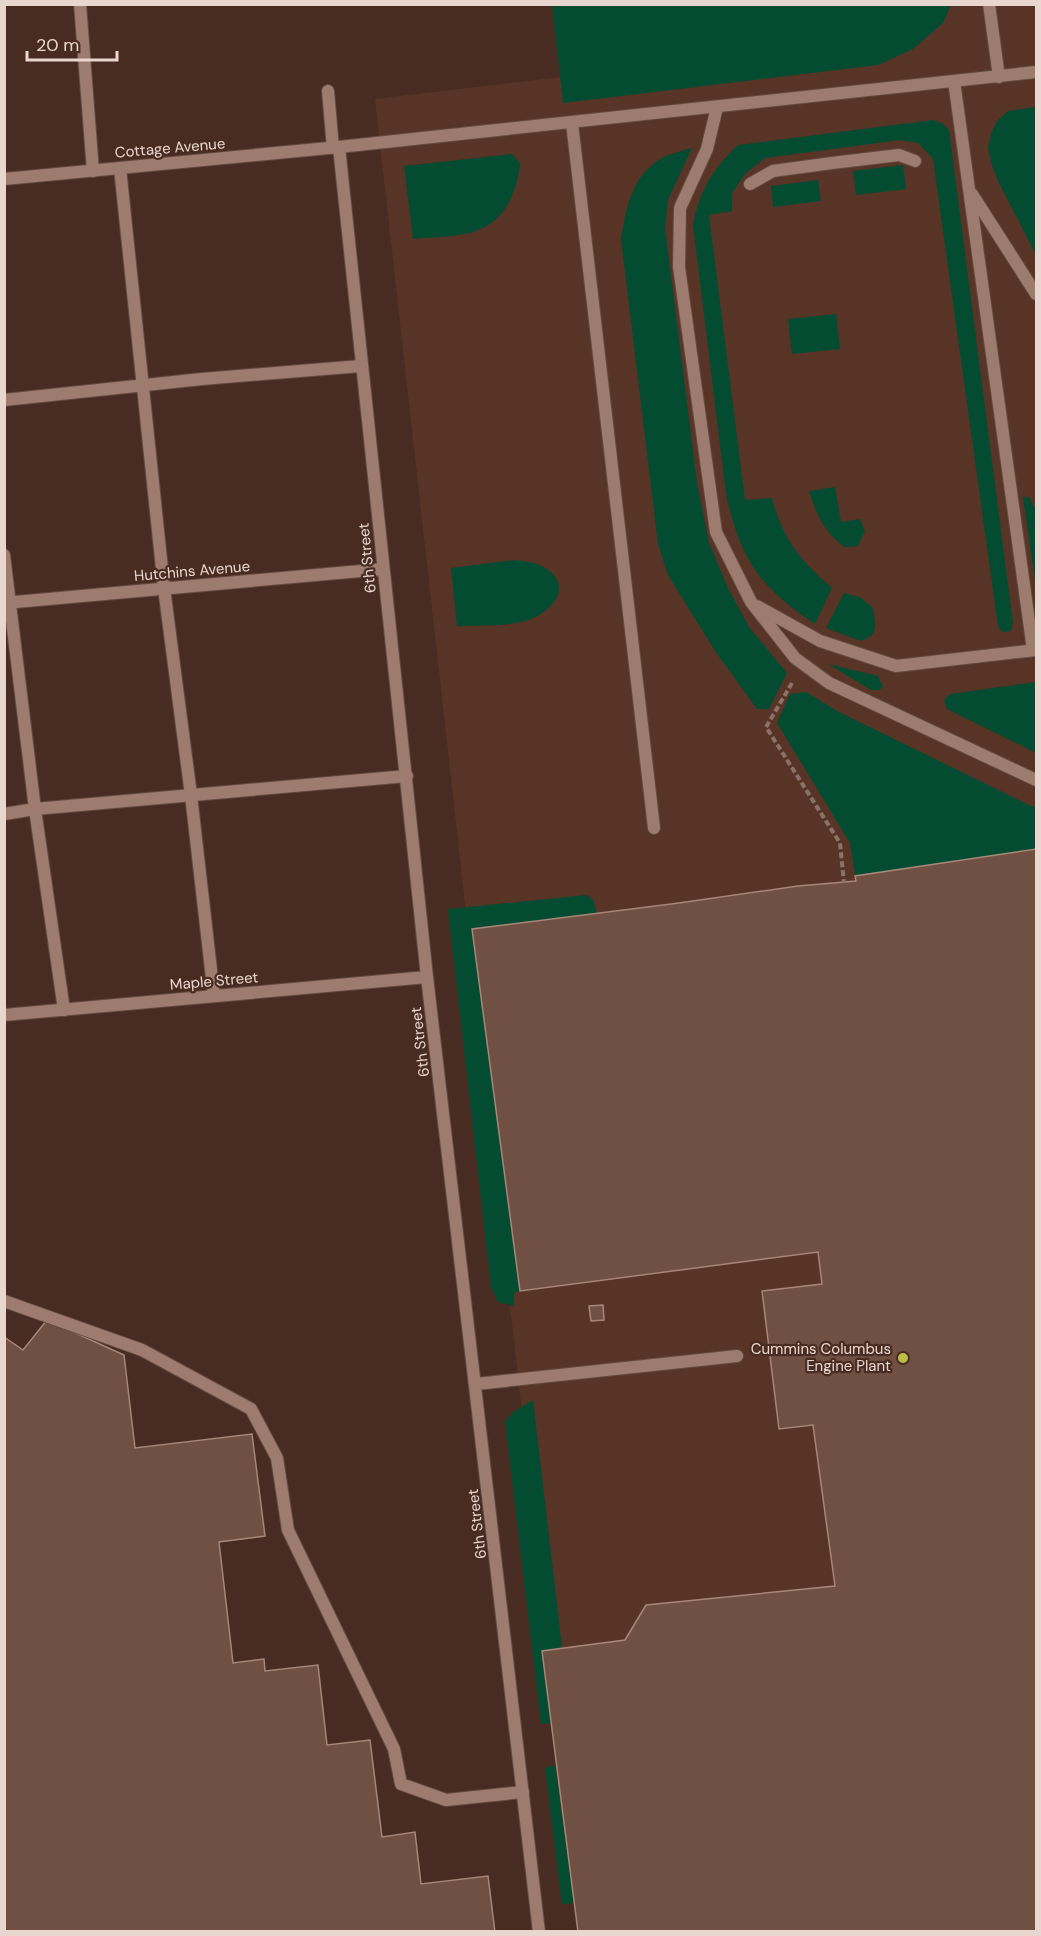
<svg xmlns="http://www.w3.org/2000/svg" width="1041" height="1936" font-family="'DM Sans',sans-serif">
<style>
.built{fill:#583426}
.green{fill:#034c31}
.building{fill:#6f5043;stroke:#a88678;stroke-width:1.5}
.lines{fill:none;stroke-linecap:round;stroke-linejoin:round}
.lane-casing{stroke:#624a40;stroke-width:14}
.street-casing{stroke:#624a40;stroke-width:14}
.path{stroke:#8b7269;stroke-width:4;stroke-dasharray:6 3;stroke-linecap:butt}
.lane{stroke:#9d7b6e;stroke-width:12}
.street{stroke:#9d7b6e;stroke-width:12}
.poi-dot{fill:#bbc045;stroke:#492c21;stroke-width:2}
.labels{text-anchor:middle;stroke-width:4.5;stroke-linejoin:round;paint-order:stroke}
.street-label{font-size:15px;fill:#e9d6cf;stroke:#492c21}
.poi-label{font-size:15px;fill:#e9d6cf;stroke:#492c21;text-anchor:end}
</style>
<rect width="100%" height="100%" fill="#492c21"/>
<path class="built" d="M557,5H1036V1931H580L375,99L562,77Z"/>
<path class="green" d="M552,5L553,4L951,5L943,23L913,49L878,65L563,103Z
M1036,107V255L998,181L991,163L988,147L991,134L997,121L1008,111Z
M933,120L943,124L949,130L1013,623L1011,631L1002,632L998,626L933,159L918,143L900,140L765,158L745,174L732,193V211L709,215L745,500L772,498C783,540 800,560 832,588L815,624C760,588 740,559 726,494L693,225C700,190 712,169 738,145Z
M692,148L668,200L665,228L697,483L709,543L727,586L749,627L787,673L769,709H757L715,651L668,575L658,544L621,239C627,206 631,175 664,157C672,153 683,151 692,148Z
M512,154L520,163C517,193 505,222 473,232C456,237 432,237 413,239L404,166Z
M903,165L906,189L856,195L853,171Z
M818,180L821,201L773,207L771,186Z
M836,314L840,349L792,354L788,319Z
M835,487L841,522L860,519L865,531L858,546L844,547C822,528 818,518 809,491Z
M1023,497H1029L1036,510V588Z
M514,560C524,561 536,562 545,568C573,585 554,610 531,619C511,627 479,625 457,626L451,568Z
M844,593L861,598L873,608C875,626 880,634 861,641L826,628Z
M828,664L878,676L883,687L879,690H871Z
M1036,682V753L947,709L944,700L950,694Z
M806,692L839,712L1031,806H1036V849L855,876L850,843L777,723L790,694Z
M587,895L593,900L597,913L472,929L520,1291L514,1293V1306L498,1302L491,1287L448,909Z
M533,1400L562,1647L542,1651L551,1723L541,1724L505,1421L513,1412Z
M555,1765L574,1903L562,1904L545,1768Z"/>
<path class="building" d="M1036,849V1932H578L542,1651L625,1640L646,1605L835,1586L813,1425L779,1429L762,1291L822,1284L818,1252L520,1291L472,929L679,903L798,886L856,881L855,876Z
M603,1305L604,1320L591,1321L589,1306Z
M47,1320L124,1355L135,1448L252,1434L265,1536L219,1542L233,1663L264,1659L265,1671L318,1665L327,1745L370,1740L382,1837L415,1832L421,1884L488,1876L495,1932H4V1337L23,1350Z"/>
<g class="lines">
<defs>
<path id="lane" d="M80,4L93,171
M989,4L999,77
M954,81L1033,650
M328,91L333,148
M717,107L707,149L680,208L679,267L716,532L751,602L795,658L829,683L1036,780
M572,123L654,828
M339,147L1036,72
M120,168L164,588L191,795L214,996
M750,184L773,171L832,163L899,155L915,161
M972,194L1036,294
M4,400L202,379L361,366
M4,555L35,809L64,1010
M757,606L820,641L896,666L1036,650
M4,814L35,809L407,776
M4,1301L142,1350L251,1409L277,1458L288,1530L394,1749L401,1784L446,1800L523,1792
M476,1384L737,1356"/>
<path id="street" d="M4,179L339,147L427,977L539,1932
M4,603L383,569
M4,1015L427,977"/>
</defs>
<use href="#lane" class="lane-casing"/>
<use href="#street" class="street-casing"/>
<path class="path" d="M792,683L766,727L840,843L844,883"/>
<use href="#lane" class="lane"/>
<use href="#street" class="street"/>
</g>
<circle class="poi-dot" cx="903" cy="1358" r="6"/>
<g class="labels">
<g class="street-label">
<text transform="translate(170 148) rotate(-5)" y="5">Cottage Avenue</text>
<text transform="translate(367 558) rotate(-96)" y="5">6th Street</text>
<text transform="translate(192 571) rotate(-5)" y="5">Hutchins Avenue</text>
<text transform="translate(214 981) rotate(-5)" y="5">Maple Street</text>
<text transform="translate(420 1042) rotate(-97)" y="5">6th Street</text>
<text transform="translate(477 1524) rotate(-97)" y="5">6th Street</text>
</g>
<g class="poi-label">
<text x="891" y="1354">Cummins Columbus<tspan x="891" dy="17">Engine Plant</tspan></text>
</g>
</g>
<rect width="1041" height="1936" fill="none" stroke="#e9d6cf" stroke-width="12"/>
<path d="M27 51v9h90v-9" fill="none" stroke="#e9d6cf" stroke-width="3"/>
<text x="36" y="51" font-size="18" fill="#e9d6cf" stroke="#492c21" stroke-width="4.5" paint-order="stroke">20 m</text>
</svg>
